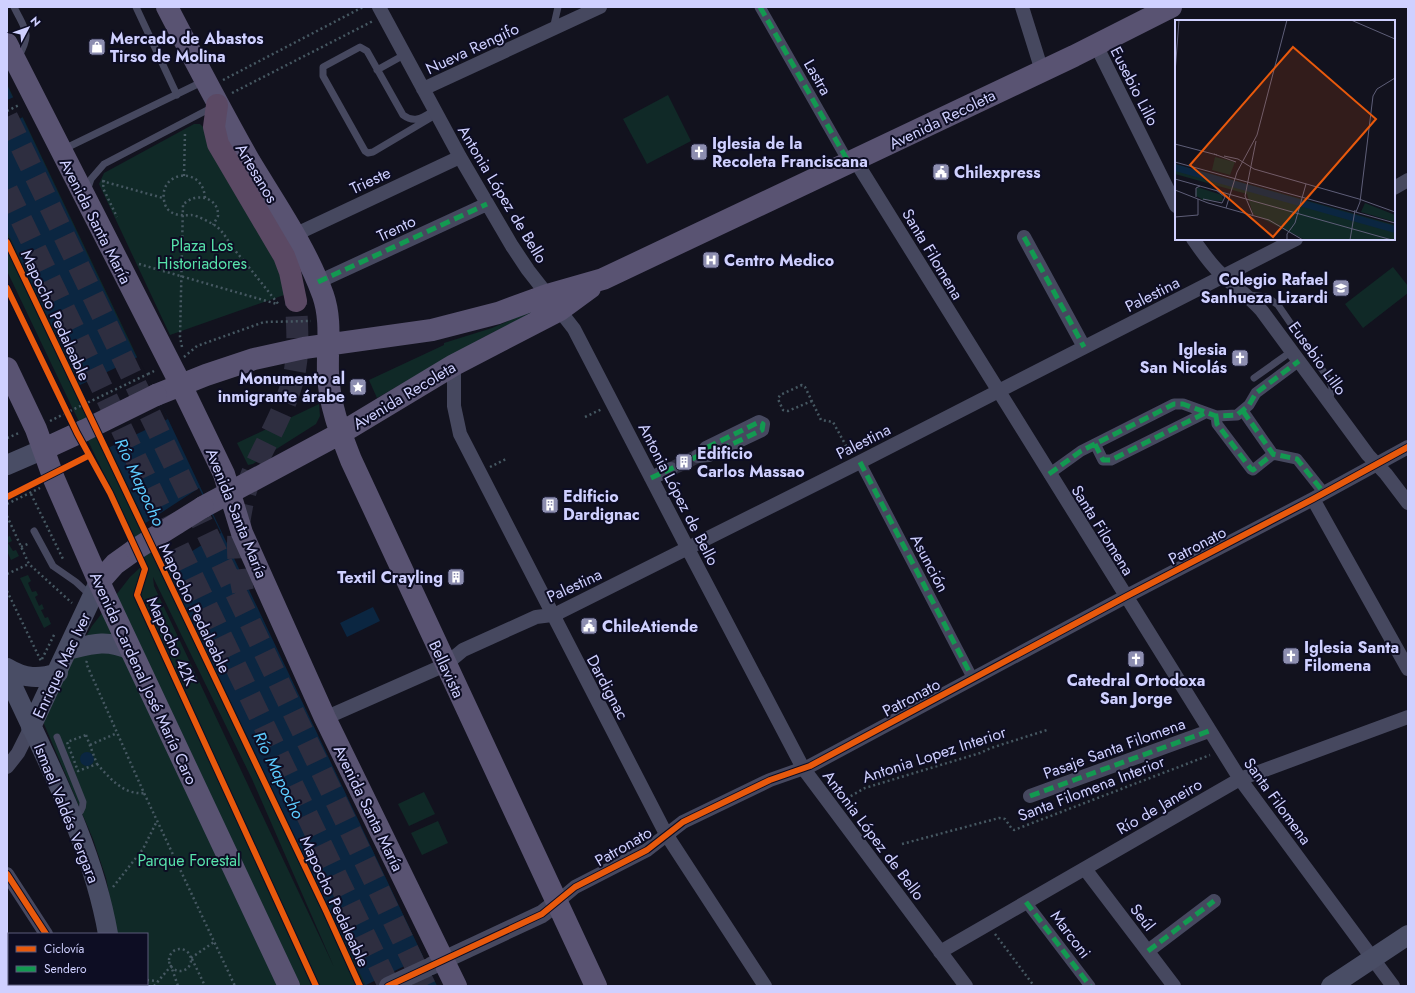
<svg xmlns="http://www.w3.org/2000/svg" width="1415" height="993" font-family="Jost,sans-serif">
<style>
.green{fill:#102927;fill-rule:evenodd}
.water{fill:#0b2641}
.pier{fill:#12121e}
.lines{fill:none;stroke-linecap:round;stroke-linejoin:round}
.minor-tunnel{stroke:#2e2e40;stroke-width:14;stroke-dasharray:14 7;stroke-linecap:butt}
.motorway-tunnel{stroke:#2e2e40;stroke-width:22;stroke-dasharray:22 11;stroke-linecap:butt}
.path{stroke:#465862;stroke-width:2.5;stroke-dasharray:2 3;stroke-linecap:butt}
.service{stroke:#46485f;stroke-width:7}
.pedestrian{stroke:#46485f;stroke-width:11}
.minor{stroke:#46485f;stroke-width:14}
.tertiary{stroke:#46485f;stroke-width:18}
.secondary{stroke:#494d65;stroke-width:20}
.primary{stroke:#595372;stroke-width:22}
.motorway{stroke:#5b4964;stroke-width:22}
.path-bridge{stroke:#465862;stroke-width:2.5;stroke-dasharray:2 3;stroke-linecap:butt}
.tertiary-bridge{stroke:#46485f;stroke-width:18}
.primary-bridge{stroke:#595372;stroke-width:22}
.quiet{stroke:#139951;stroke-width:5;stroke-dasharray:10 5;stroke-linecap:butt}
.cycleway-casing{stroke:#0d0d23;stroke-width:8}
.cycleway{stroke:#e8590c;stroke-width:6}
.labels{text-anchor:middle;stroke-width:4;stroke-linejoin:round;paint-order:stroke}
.poi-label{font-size:16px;font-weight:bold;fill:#cfd0ff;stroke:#0d0d23;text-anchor:start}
.street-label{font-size:16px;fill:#cfd0ff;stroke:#0d0d23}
.park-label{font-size:16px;fill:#57e3ab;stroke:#0d0d23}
.water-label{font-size:17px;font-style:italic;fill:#5dccff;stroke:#0d0d23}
.inset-road{fill:none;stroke:#5e5e78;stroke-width:1}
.view{fill:#e8590c;fill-opacity:0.15;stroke:#e8590c;stroke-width:2}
.inset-edge{fill:none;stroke:#cfd0ff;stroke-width:2}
</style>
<rect width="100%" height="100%" fill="#12121e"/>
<path class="green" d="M7,84L437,986H125V984H147V934H117L106,878L93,839L41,717L92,626L130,577L146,562L7,271ZM153,577L252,779L334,967L154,586Z
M668,95L691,141L647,164L623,119Z
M194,124H200L204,128L269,245L287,294L170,335L99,184L104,173Z
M1393,267L1408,286V293L1363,328L1345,304Z
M538,308L539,310L484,337L377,398L369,380L444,345V343L492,328Z
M319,404L320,416L316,424L253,464L248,465L237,443Z
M10,536L12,541L8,543L13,551L16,550L19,556L11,560L7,551V537Z
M28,575L31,581L28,583L32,592L36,591L38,595L35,597L39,606L42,604L44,609L41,610L45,618L48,617L51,624L44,628L20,578Z
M424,792L435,814L409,826L398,804Z
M438,821L448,843L422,855L411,833Z"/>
<path class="water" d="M7,85L126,336L168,419L437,986H366L7,231Z
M373,607L380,621L347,637L340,623Z
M80 759a7 7 0 1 1 14 0a7 7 0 1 1-14 0Z"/>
<path class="pier" d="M14,97L23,117L7,125V100Z
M138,357L168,419L108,448L78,386Z
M199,488L221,533L165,568L144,524Z
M425,956L436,980L422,986H364Z"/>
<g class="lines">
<path class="minor-tunnel" d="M671,469L698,456"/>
<path class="motorway-tunnel" d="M7,117L425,986
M7,190L389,986
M243,591C234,552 237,508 253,471C266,442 283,414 292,383C300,355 297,328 296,301"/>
<path class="path" d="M223,80L363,7
M232,93L373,21
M7,111L19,105
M184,176L185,132
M104,180L103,188L117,217
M102,181L163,198
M205,198C203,165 159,171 164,200C166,215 179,216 191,215C197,215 211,223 216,226C223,231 228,241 233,248C249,267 264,286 279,305
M139,264L277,304
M182,347L180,337L183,204C187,202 191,198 195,198C208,195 219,204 218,216L213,225
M184,357L197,346L264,322L311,321
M148,374L154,371
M812,401L788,411L783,410L778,399L780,395L802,385L805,387L821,420L833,422L850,453
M585,417L602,409
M50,421L70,411
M7,438L19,433
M490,467L506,459
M31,494L64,561
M7,504L40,488
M7,516L29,564L72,603
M21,547L30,543
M7,574L29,564
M7,591L41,661L55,633
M87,661L86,663L144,793L235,986
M86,735L97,764L78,771L67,742Z
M90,745L117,733
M97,764C110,778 123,795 144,793
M842,801L865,788L980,753L991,748L1047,730
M902,844L999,818L1005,819L1012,829L1014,830L1210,755
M113,887L143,849L157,821
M995,934L1034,986
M169 960a11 11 0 1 1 22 0a11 11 0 1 1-22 0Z
M191,958L214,942
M192,959L205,986
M147,980L156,981
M154,986L171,966L178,986"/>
<path class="service" d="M14,7C26,32 32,32 18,58
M136,7L177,95
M553,29L558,7
M377,70L404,55
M435,110C423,117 415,124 403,115L367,51L360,47L323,67V76L365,151L368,153L373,152L437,114
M64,149L204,81
M87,191L91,179L104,164L213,107
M1249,295L1267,297L1278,305L1330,381L1332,388L1329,402
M1254,378L1292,351
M34,531L53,566L76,582L91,596
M57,737L83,802C83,809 81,813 74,816"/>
<path class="pedestrian" d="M760,7L849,163
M1243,411L1273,454L1297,459L1324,493
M1216,416L1217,424L1251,469L1253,470L1273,454
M1095,444L1103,460H1111L1205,413
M860,462L973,679
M1049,474L1081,451L1174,404H1183L1216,416L1237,415L1249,405L1256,393L1299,361
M1026,902L1090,986"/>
<path class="minor" d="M379,7L460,157L512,246L528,270L574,329L688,549L803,768L966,986
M1022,7L1042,71
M1096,45L1176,206
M423,89L600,7
M855,160L1240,779L1393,986
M1394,188L1408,180
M294,235L460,157
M1024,237L1084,347
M1193,239C1201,250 1208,261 1218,271C1232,285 1249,296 1262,311L1368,455L1386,474L1408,503
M318,282L487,204
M454,365V406L460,434L666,834L765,986
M698,456L709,455L762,430L763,424L759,422L706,448L701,455
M651,478L671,469
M1313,499L1408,669
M325,718L445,665L463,650L536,617L552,615L560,612L860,462L1296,239
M7,767L18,753L31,727
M1030,796L1209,731
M1085,869L1174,986
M7,874L46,934
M556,903L575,887L647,850L683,822L770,780L810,766L1125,597L1313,499L1408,447
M1148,951L1214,901
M940,952L1240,779L1408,717
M78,984L80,986"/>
<path class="tertiary" d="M431,966L542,914L556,903"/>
<path class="secondary" d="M7,465L44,449
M68,650C92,644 106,639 131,650
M7,668C25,679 39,679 58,673
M7,674C45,758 92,842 108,934
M31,727L99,582
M117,984V986
M1331,986L1408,935"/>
<path class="primary" d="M167,7C194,59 221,111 250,162C276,205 306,248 323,295C332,321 327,346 328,373C329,404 340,432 351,460L596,986
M7,44L181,385L224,474L242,533L325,718L456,986
M7,368L36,429L54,479L99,582L289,986
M156,395L206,375L254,359L304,348L432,330L498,313L547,295L603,279L1074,56L1171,7
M44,449L83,431
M203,507L341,433L454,365L560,310L590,288
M99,582L115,564L136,549"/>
<path class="motorway" d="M217,105L214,127L218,144L284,256L290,272L296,301"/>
<path class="path-bridge" d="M70,411L148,374"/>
<path class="tertiary-bridge" d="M388,986L427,968"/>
<path class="primary-bridge" d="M83,431L156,395
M136,549L203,507"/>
<path class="quiet" d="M760,7L849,163
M1024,237L1084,347
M318,282L487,204
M1243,411L1273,454L1297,459L1324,493
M1216,416L1217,424L1251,469L1253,470L1273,454
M1095,444L1103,460H1111L1205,413
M860,462L973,679
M1049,474L1081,451L1174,404H1183L1216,416L1237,415L1249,405L1256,393L1299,361
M651,478L698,456L709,455L762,430L763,424L759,422L706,448L701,455
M1030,796L1209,731
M1026,902L1090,986
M1148,951L1214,901"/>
<defs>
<path id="cycleway" d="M7,242L326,911L360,986
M7,288L77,433L110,493L145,569L137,595L316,986
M7,497L88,456
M7,874L46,934
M388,986L542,914L575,887L647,850L683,822L770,780L810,766L1125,597L1313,499L1408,447"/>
</defs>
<use href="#cycleway" class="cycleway-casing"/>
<use href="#cycleway" class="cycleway"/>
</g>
<defs>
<symbol id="shop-square" viewBox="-11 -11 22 22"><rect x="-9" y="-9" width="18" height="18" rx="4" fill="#8d8eb0" stroke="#0d0d23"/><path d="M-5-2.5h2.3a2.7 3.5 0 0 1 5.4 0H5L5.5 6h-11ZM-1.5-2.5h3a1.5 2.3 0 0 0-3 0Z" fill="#fff"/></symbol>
<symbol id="church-square" viewBox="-11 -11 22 22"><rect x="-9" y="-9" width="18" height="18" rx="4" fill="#8d8eb0" stroke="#0d0d23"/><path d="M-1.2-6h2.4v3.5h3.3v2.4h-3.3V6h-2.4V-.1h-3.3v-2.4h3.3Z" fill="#fff"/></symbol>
<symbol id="civic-square" viewBox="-11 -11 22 22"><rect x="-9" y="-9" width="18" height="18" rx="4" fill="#8d8eb0" stroke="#0d0d23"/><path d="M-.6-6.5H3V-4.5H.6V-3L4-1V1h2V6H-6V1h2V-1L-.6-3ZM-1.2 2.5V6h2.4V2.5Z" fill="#fff"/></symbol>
<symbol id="hospital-square" viewBox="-11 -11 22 22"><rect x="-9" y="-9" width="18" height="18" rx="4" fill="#8d8eb0" stroke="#0d0d23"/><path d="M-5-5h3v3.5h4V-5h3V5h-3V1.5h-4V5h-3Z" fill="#fff"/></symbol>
<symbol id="school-square" viewBox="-11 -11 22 22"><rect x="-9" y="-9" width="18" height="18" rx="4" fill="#8d8eb0" stroke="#0d0d23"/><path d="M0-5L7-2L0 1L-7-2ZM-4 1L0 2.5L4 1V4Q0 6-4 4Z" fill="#fff"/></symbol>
<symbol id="sight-square" viewBox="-11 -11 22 22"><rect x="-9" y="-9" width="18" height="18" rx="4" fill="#8d8eb0" stroke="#0d0d23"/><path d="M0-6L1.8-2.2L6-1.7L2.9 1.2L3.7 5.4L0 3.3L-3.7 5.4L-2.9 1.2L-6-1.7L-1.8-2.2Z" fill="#fff"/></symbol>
<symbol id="building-square" viewBox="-11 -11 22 22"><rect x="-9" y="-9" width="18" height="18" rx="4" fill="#8d8eb0" stroke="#0d0d23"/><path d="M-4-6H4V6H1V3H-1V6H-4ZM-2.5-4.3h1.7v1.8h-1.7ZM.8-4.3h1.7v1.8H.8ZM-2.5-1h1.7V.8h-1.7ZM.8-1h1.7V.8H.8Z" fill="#fff"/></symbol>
</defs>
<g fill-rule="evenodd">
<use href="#shop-square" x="87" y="37" width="20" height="20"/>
<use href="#church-square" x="689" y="142" width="20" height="20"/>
<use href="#civic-square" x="931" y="162" width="20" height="20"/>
<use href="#hospital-square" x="701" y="250" width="20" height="20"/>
<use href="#school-square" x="1331" y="278" width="20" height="20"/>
<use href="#church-square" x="1230" y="348" width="20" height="20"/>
<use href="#sight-square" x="348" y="377" width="20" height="20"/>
<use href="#building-square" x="674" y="452" width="20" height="20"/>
<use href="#building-square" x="540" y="495" width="20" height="20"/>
<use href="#building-square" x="446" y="567" width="20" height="20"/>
<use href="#civic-square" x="579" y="616" width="20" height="20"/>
<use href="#church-square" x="1281" y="646" width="20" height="20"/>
<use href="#church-square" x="1126" y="649" width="20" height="20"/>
</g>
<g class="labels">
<g class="poi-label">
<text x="110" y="44">Mercado de Abastos<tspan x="110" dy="18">Tirso de Molina</tspan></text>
<text x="712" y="149">Iglesia de la<tspan x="712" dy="18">Recoleta Franciscana</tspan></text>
<text x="954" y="178">Chilexpress</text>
<text x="724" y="266">Centro Medico</text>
<text x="1328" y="285" text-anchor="end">Colegio Rafael<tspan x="1328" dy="18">Sanhueza Lizardi</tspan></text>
<text x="1227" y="355" text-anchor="end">Iglesia<tspan x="1227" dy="18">San Nicolás</tspan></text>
<text x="345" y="384" text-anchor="end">Monumento al<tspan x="345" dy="18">inmigrante árabe</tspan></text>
<text x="697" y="459">Edificio<tspan x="697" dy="18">Carlos Massao</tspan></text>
<text x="563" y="502">Edificio<tspan x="563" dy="18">Dardignac</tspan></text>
<text x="443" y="583" text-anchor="end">Textil Crayling</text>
<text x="602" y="632">ChileAtiende</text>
<text x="1304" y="653">Iglesia Santa<tspan x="1304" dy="18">Filomena</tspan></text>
<text x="1136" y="686" text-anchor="middle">Catedral Ortodoxa<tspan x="1136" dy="18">San Jorge</tspan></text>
</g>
<g class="street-label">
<text transform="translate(472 48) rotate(-25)" y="6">Nueva Rengifo</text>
<text transform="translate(818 77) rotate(60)" y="6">Lastra</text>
<text transform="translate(1135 86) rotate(63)" y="6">Eusebio Lillo</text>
<text transform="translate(942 119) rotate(-26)" y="6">Avenida Recoleta</text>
<text transform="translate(257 173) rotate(59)" y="6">Artesanos</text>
<text transform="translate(370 180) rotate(-25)" y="6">Trieste</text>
<text transform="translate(503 194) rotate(59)" y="6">Antonia López de Bello</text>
<text transform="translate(96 221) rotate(63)" y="6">Avenida Santa María</text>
<text transform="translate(396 228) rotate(-25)" y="6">Trento</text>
<text transform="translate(933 254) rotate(59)" y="6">Santa Filomena</text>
<text transform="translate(1152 294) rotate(-27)" y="6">Palestina</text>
<text transform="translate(56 315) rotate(65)" y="6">Mapocho Pedaleable</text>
<text transform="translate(1318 358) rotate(54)" y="6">Eusebio Lillo</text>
<text transform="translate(404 395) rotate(-31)" y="6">Avenida Recoleta</text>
<text transform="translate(863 441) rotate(-27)" y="6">Palestina</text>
<text transform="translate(679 494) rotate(63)" y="6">Antonia López de Bello</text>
<text transform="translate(237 513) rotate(68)" y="6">Avenida Santa María</text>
<text transform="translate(1103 530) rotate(58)" y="6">Santa Filomena</text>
<text transform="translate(1197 545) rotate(-28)" y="6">Patronato</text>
<text transform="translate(930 563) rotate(62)" y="6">Asunción</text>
<text transform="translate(574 585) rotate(-25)" y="6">Palestina</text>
<text transform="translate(195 608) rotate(64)" y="6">Mapocho Pedaleable</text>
<text transform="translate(172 641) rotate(65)" y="6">Mapocho 42K</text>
<text transform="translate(61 665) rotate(-65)" y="6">Enrique Mac Iver</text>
<text transform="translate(447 669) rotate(65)" y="6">Bellavista</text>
<text transform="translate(144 678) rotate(65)" y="6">Avenida Cardenal José María Caro</text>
<text transform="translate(608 687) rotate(62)" y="6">Dardignac</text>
<text transform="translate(911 697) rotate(-28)" y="6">Patronato</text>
<text transform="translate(1114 748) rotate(-20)" y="6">Pasaje Santa Filomena</text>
<text transform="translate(934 754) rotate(-18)" y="6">Antonia Lopez Interior</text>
<text transform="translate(1091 788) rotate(-21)" y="6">Santa Filomena Interior</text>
<text transform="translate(1278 801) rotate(54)" y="6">Santa Filomena</text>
<text transform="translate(1159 806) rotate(-30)" y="6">Río de Janeiro</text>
<text transform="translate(369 808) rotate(64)" y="6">Avenida Santa María</text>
<text transform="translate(67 813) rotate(68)" y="6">Ismael Valdés Vergara</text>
<text transform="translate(874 835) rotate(53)" y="6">Antonia López de Bello</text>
<text transform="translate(623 846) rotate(-30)" y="6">Patronato</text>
<text transform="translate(335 901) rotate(65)" y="6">Mapocho Pedaleable</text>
<text transform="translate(1143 917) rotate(52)" y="6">Seúl</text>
<text transform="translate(1071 934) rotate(53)" y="6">Marconi</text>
</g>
<g class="park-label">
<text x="202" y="251">Plaza Los<tspan x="202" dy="18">Historiadores</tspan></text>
<text x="189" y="866">Parque Forestal</text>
</g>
<g class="water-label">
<text transform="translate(140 482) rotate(65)" y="6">Río Mapocho</text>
<text transform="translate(279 775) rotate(64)" y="6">Río Mapocho</text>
</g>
</g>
<g transform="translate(1175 20)">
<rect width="220" height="220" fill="#12121e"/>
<path d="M40,137L60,142L55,155L37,150ZM0,144L220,205V220H130L78,194L72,174L0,154ZM22,167L47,175L48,181L28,180L20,175ZM190,183L220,195V202L186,192Z" fill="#102927"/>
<path d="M0,144L220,206V213L0,151Z" fill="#0b2641"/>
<path class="inset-road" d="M176,0L220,19M0,53L4,0M0,124L42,135M39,134L61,142M49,136L63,139L79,149L184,179L220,192M0,142L220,203M0,159L217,220M0,170L33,183L94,200L128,220M21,177V168L25,166M28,179L47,183L50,177L41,170M51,188L62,152L82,115L112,0M181,192L185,182L198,76L202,69L220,58M78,195L70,176L81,121M0,197L23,195V179M112,220V214L120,203L131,164M175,220L180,190"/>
<path class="view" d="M118,27L201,99L98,217L15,145Z"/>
<rect width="220" height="220" class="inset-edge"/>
</g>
<rect width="1415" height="993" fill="none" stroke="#cfd0ff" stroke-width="16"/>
<rect x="8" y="933" width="140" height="52" fill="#0d0d23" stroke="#5b5b7b"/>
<rect x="16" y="946" width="20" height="6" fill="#e8590c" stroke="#5b5b7b"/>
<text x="44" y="953" font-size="12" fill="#cfd0ff">Ciclovía</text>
<rect x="16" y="966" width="20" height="6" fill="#139951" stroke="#5b5b7b"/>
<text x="44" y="973" font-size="12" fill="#cfd0ff">Sendero</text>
<g transform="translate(28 28) rotate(49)" stroke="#0d0d23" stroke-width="3" paint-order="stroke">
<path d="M0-3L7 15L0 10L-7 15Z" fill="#cfd0ff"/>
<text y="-6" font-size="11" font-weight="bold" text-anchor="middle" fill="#cfd0ff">N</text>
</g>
</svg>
